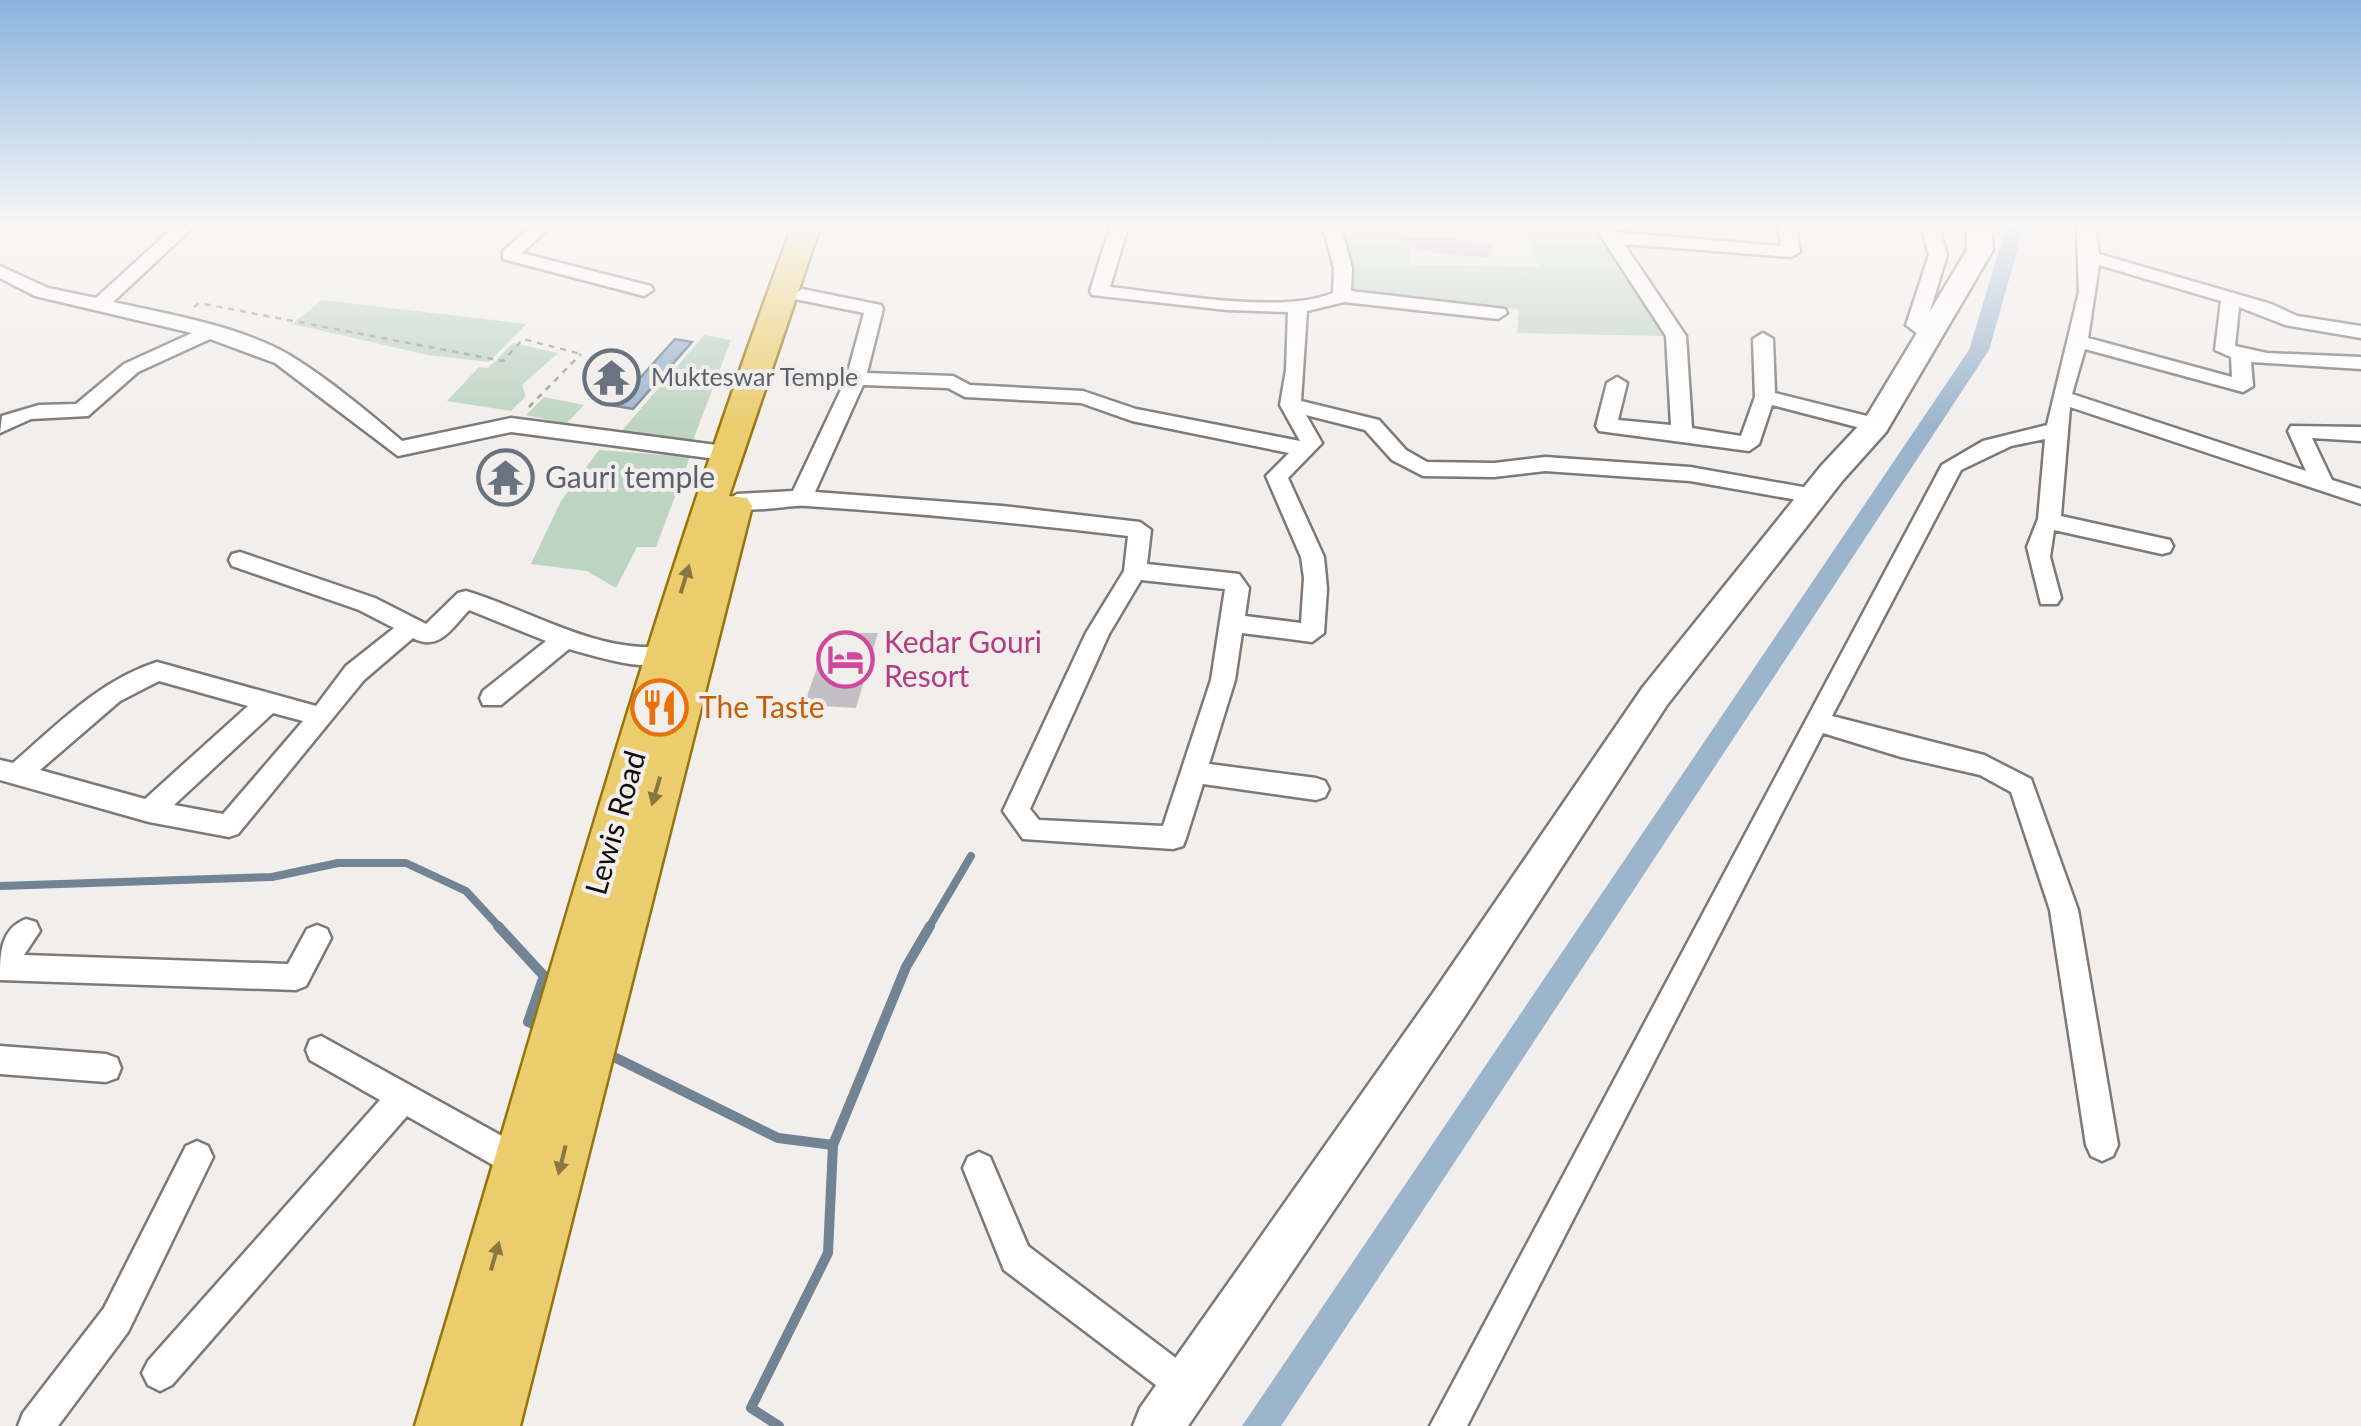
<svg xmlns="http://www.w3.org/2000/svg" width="2361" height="1426" font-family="Lato,sans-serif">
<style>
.green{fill:#bed4c2}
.water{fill:#9db5cc;stroke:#728393;stroke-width:2.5}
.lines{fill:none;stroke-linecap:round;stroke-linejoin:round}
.stream-far1{stroke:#728393;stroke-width:8}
.stream{stroke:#728393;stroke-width:10}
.canal{fill:#9db5cc;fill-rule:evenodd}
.building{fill:#c3c0c3}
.street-casing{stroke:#7c7977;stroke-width:5}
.secondary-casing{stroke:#7c7977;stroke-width:5}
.primary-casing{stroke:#95740c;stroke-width:5}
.path{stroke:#9b9997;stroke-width:2.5;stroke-dasharray:6 6;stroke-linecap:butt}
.street{fill:#fff;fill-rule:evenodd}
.secondary{fill:#fff;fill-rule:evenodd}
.primary{fill:#ebcd6d;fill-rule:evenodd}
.oneway{fill:#887742}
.labels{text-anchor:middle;stroke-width:8;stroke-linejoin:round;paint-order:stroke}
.far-worship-label{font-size:25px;fill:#5b616d;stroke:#f1eeec;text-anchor:start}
.worship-label{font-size:30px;fill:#5b616d;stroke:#f1eeec;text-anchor:start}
.hotel-label{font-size:30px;fill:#b23c85;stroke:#f1eeec;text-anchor:start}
.food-label{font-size:30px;fill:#c56008;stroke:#f1eeec;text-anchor:start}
.street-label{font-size:30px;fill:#0e0d0d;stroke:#f1eeec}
</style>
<rect width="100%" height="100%" fill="#f1eeec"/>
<path class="green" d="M1344,227H1507L1510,234H1407L1412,265L1539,267L1522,227H1591L1665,336L1517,333L1519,310L1351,292Z
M322,300L526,324L489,362L428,355L292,324Z
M704,335L731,340L692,443L620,433Z
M513,343L558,353L522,385L526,396L511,411L447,401L479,367L488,368Z
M544,397L584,405L566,424L526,415Z
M599,450L690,457L656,547H637L616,588L587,571L531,564L561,501Z"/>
<path class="water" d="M675,339L692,342L633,409L615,406Z"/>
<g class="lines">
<path class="stream-far1" d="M0,886L272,877L338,863H406L466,891L501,929
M928,929L971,856"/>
<path class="stream" d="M498,926L544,976L528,1022L540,1027
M604,1052L778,1138L833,1145L828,1253L751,1408L779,1426
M833,1145L906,967L930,926"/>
<path class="canal" d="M2006,227H2024L1989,350L1281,1426H1242L1969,350Z"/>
</g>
<path class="building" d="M1405,237H1449L1493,245L1491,257L1446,255L1404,245Z
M829,633H878L856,708L804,705Z"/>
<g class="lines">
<defs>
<path id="street" d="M174,227L190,230L113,302C168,314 243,327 291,356C331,381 367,411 402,441L511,418L724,446L735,453L724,460L511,432L398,456L275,363L210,339L138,372L88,416L31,419L0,433L2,416L39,405L76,404L124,364L192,333L35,296L0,278V266L48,288L96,298Z
M531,227H550L522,253L651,286L653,290L644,296L503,259V251Z
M1110,227H1128L1110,287C1167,293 1281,315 1333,293L1334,268L1323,227H1341L1352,268L1351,291L1505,309L1507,313L1498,319L1344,302L1307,311L1301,401L1379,420L1406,450L1427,462L1494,463L1545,457L1690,467L1814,489L1825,496L1814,503L1690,481L1545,471L1494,477L1423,476L1392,460L1365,430L1306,415L1322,443L1288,478L1324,557L1327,589L1324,633L1312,642L1242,633L1235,680L1209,764L1316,778L1325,781L1329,789L1325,797L1316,800L1203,784L1186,838L1183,846L1173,849L1023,839L1003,811L1086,633L1124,571L1128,536C1021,523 915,513 807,506C786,504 740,518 726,501L737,494L793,491L846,379L864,313L795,299L793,295L802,289L881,305L883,309L867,373L953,376L970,385L1083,391L1136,409L1300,441L1280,405L1286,370L1288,312L1227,310L1092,295L1090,291ZM863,385L948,388L965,397L1081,403L1132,421L1289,453L1266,476L1301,557L1304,578L1301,623L1245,616L1249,588L1239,574L1147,564L1151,530L1140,522L1002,506L815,492ZM1141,580L1225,589L1211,680L1163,826L1039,820L1030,809L1109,634Z
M1595,227H1613L1616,232L1781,246L1778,227H1796L1800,252L1791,257L1624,244L1686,336L1692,428L1741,436L1755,397L1753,339L1763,333L1773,339L1775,393L1883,420L1886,425L1883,430L1876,432L1772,405L1759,444L1749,451L1599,431L1596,426L1607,383L1617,377L1627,383L1618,420L1671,425L1666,336Z
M1921,227H1939L1947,255L1926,324L1940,337L1930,343L1906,325L1929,255Z
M2077,227H2095L2099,254L2271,304L2297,316L2361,326V338L2285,325L2239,307L2235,346L2267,353L2361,357V369L2251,362L2253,386L2243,392L2085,349L2072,394L2306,471L2288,431L2291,426L2361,427V441L2312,438L2332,480L2361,489V504L2070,407L2061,516L2170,540L2173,546L2170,552L2162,554L2054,530L2050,557L2061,598L2057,604H2041L2027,547L2038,519L2045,439L2011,446L1961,470L1832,716L1984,755L2031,779L2078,910L2118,1145L2113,1156L2102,1161L2091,1156L2086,1145L2050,910L2011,792L1980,775L1901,757L1823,733L1467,1426H1430L1942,465L1983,441L2047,425L2079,292ZM2099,265L2221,301L2215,350L2231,357L2232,377L2088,338Z
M240,552L375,598L426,624L458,593L466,591C536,612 602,658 678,645L690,654L687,660C646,673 608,660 569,649L501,705H483L480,698L483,691L546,641L469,610C452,628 439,652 413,638L364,680L238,834L229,837L149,822L0,780V760L13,763C57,725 100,680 157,662L316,706L346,666L394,628L359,610L232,566L229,560L232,554ZM159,681L248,706L145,799L40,770L120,701ZM273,713L303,721L223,814L174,805Z
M26,919L36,922L40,931L24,955L288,964L307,929L317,925L327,929L331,938L306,986L296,990L0,980C0,954 0,929 26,919Z
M321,1036L531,1152L536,1163L531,1174L520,1179L509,1174L407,1116L172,1385L160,1391L148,1385L142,1373L148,1361L380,1100L310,1060L306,1050L310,1040Z
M0,1046L106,1054L117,1058L121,1068L117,1078L106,1082L0,1074Z
M197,1141L208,1146L213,1157L128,1332L58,1426H18L23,1413L104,1308L186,1146Z
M979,1152L990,1157L1028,1246L1197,1374L1203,1386L1197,1398L1185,1404L1173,1398L1004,1270L963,1168L968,1157Z"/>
<path id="secondary" d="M1967,227H1991L1993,250L1886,432L1843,480L1667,705L1463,1019L1188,1426H1133L1140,1408L1433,993L1643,687L1821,466L1865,419L1967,250Z"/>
<path id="primary" d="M792,227H820L729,496L747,498L752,506L520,1426H415C537,1025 644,620 792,227Z"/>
</defs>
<use href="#street" class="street-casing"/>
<use href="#secondary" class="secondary-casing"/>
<use href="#primary" class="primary-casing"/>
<path class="path" d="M1514,227L1518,235
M194,307L199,303L503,361L523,339L581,354
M529,407L581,354"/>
<use href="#street" class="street"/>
<use href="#secondary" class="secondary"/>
<use href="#primary" class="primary"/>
</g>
<defs><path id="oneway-solid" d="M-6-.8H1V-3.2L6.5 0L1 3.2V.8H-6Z" transform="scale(2.5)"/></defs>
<g class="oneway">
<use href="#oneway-solid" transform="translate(685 579) rotate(-73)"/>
<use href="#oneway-solid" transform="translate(656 791) rotate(106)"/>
<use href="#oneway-solid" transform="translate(562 1160) rotate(104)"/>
<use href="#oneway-solid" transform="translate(495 1256) rotate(-74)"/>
</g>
<linearGradient id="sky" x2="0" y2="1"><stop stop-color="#8ab4dd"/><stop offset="0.53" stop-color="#f9f7f6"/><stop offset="1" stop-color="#f9f7f6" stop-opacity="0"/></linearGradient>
<rect width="2361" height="426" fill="url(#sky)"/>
<defs>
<symbol id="temple-ring" viewBox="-11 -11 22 22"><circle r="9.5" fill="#f1eeec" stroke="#6b7280" stroke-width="1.5"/><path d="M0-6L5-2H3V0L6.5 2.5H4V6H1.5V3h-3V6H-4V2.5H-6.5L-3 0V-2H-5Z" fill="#6b7280"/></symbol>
<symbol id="hotel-ring" viewBox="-11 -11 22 22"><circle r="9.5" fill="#f1eeec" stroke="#d1479c" stroke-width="1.5"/><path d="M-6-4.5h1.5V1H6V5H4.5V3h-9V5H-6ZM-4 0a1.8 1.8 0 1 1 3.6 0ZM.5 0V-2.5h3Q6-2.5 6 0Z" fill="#d1479c"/></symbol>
<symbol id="restaurant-ring" viewBox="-11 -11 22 22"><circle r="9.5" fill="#f1eeec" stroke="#e8710a" stroke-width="1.5"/><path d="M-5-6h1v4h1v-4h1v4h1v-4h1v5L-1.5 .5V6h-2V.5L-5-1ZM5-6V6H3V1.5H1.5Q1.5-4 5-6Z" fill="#e8710a"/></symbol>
</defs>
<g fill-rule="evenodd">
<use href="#temple-ring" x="580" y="346" width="63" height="63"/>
<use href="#temple-ring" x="474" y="446" width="63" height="63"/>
<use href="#hotel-ring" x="814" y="628" width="63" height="63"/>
<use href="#restaurant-ring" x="628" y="676" width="63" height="63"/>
</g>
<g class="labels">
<g class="far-worship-label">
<text x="651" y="386">Mukteswar Temple</text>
</g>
<g class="worship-label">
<text x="545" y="488">Gauri temple</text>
</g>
<g class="hotel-label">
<text x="884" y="653">Kedar Gouri<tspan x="884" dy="34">Resort</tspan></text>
</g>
<g class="food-label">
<text x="699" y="718">The Taste</text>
</g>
<g class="street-label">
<text transform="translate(616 823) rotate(-74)" y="10">Lewis Road</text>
</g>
</g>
</svg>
